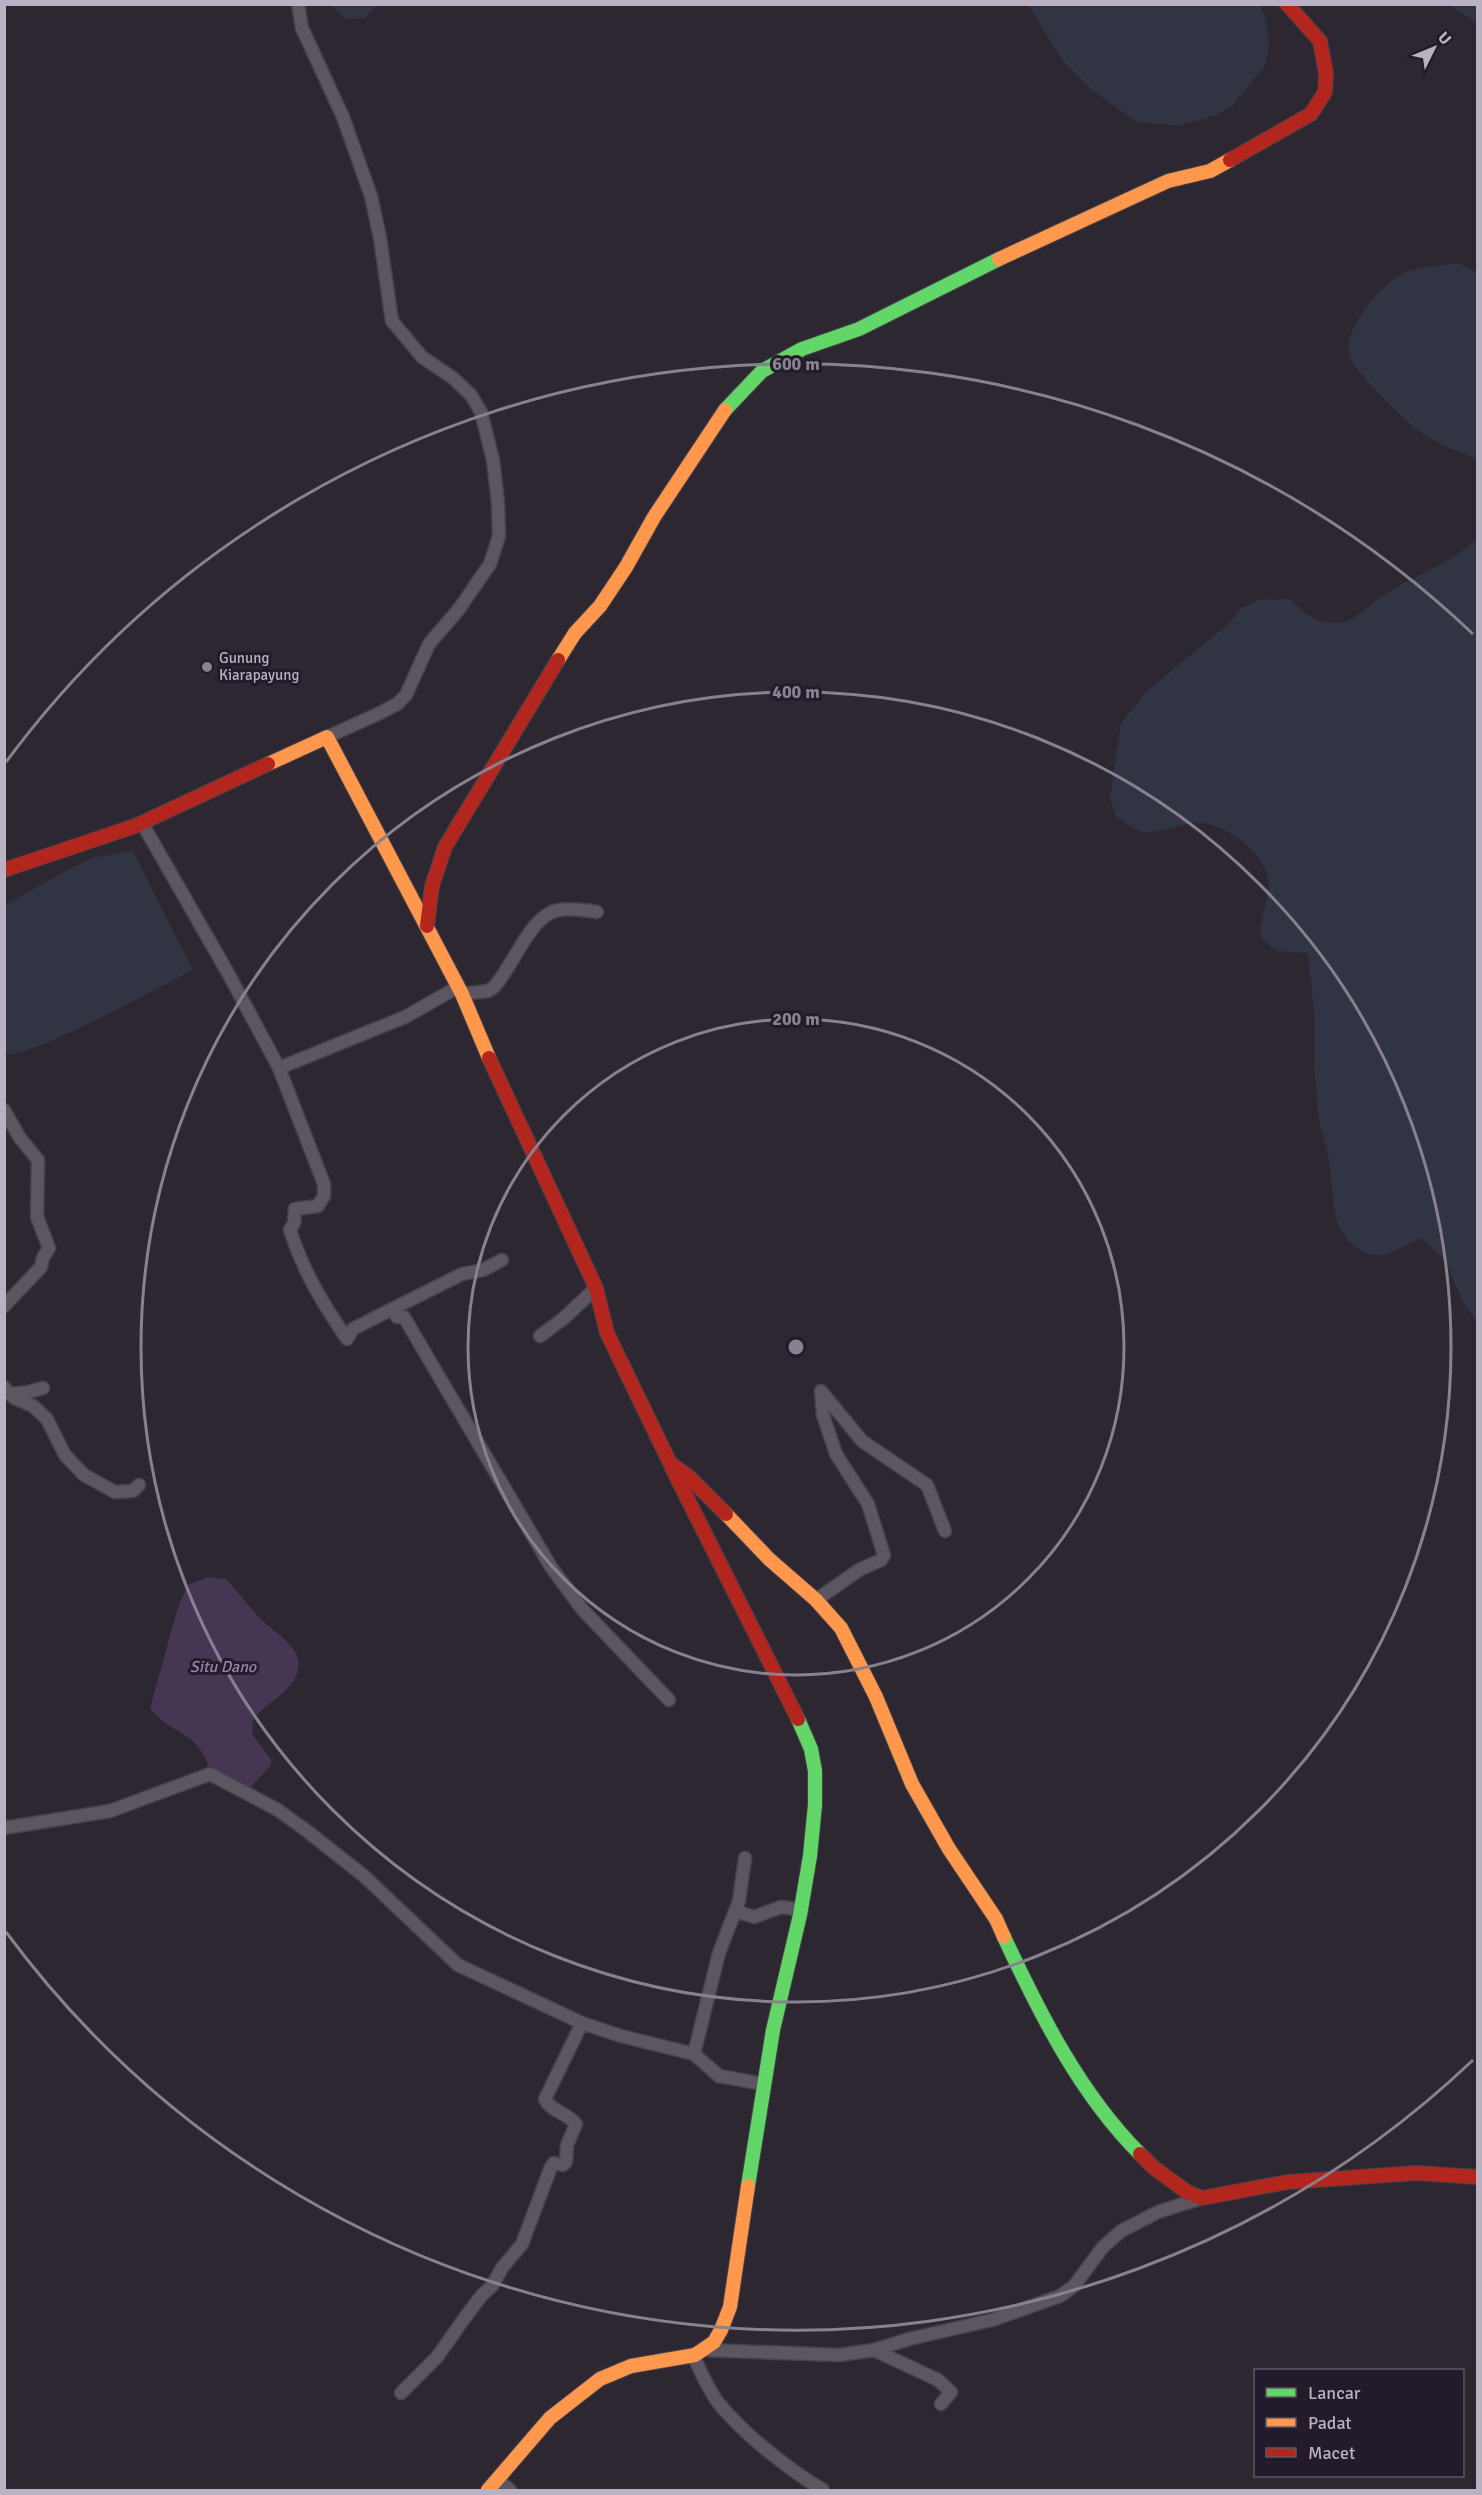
<svg xmlns="http://www.w3.org/2000/svg" width="1482" height="2495" font-family="Signika,sans-serif">
<style>
.green{fill:#313543}
.water{fill:#453654}
.lines{fill:none;stroke-linecap:round;stroke-linejoin:round}
.street-casing{stroke:#46424a;stroke-width:15}
.fast-casing{stroke:#46424a;stroke-width:16}
.slow-casing{stroke:#46424a;stroke-width:16}
.jam-casing{stroke:#46424a;stroke-width:16}
.street{stroke:#5b5660;stroke-width:12}
.fast{stroke:#63d668;stroke-width:14}
.slow{stroke:#ff974d;stroke-width:14}
.jam{stroke:#b3261e;stroke-width:14}
.ring{fill:none;stroke:#88818f;stroke-width:3}
.poi-dot{fill:#88818f;stroke:#231b2a;stroke-width:2}
.labels{text-anchor:middle;stroke-width:6;stroke-linejoin:round;paint-order:stroke}
.poi-label{font-size:15px;fill:#bab1c2;stroke:#231b2a;text-anchor:start}
.water-label{font-size:16px;font-style:italic;fill:#9883ac;stroke:#231b2a}
.centre{fill:#88818f;stroke:#231b2a;stroke-width:3}
.ring-label{font-size:18px;text-anchor:middle;font-weight:bold;fill:#88818f;stroke:#231b2a;stroke-width:6;stroke-linejoin:round;paint-order:stroke}
</style>
<rect width="100%" height="100%" fill="#2c2731"/>
<path class="green" d="M331,5H377L366,18L346,19Z
M1028,5H1260L1266,20L1269,47L1265,66L1232,106L1215,116L1177,126L1137,122L1092,90L1063,61Z
M1449,5H1477V23Z
M1459,263L1477,273V459C1458,452 1438,444 1420,432C1406,422 1352,370 1349,355C1344,327 1379,287 1401,274C1410,268 1446,265 1459,263Z
M1477,539V1322L1462,1301L1446,1261L1422,1238L1386,1255L1365,1254L1350,1242L1338,1226L1334,1205L1328,1153L1319,1121L1314,1064V1012L1308,953L1277,951L1261,938C1258,918 1271,900 1268,879C1265,852 1220,819 1193,823C1177,825 1160,833 1143,832C1135,831 1123,821 1116,816L1110,798L1121,723L1147,691L1229,623L1241,608L1259,600L1290,599C1304,613 1317,624 1338,623C1352,623 1363,610 1374,602C1406,578 1447,566 1477,539Z
M133,851L193,970C164,985 30,1058 8,1054L4,1048L5,905L67,870L92,858Z"/>
<path class="water" d="M208,1577L226,1579C238,1591 247,1605 259,1617C274,1634 310,1649 295,1678C286,1695 264,1705 253,1720L252,1734L271,1759V1765L249,1789L210,1772C200,1730 171,1736 150,1708L178,1607L188,1585Z"/>
<g class="lines">
<defs>
<path id="street" d="M298,4L302,28L343,117L371,196L380,238L392,321L422,357L453,378L471,395L481,412L493,460L498,503L499,536L490,564L459,609L429,644L406,695L397,704L380,713L327,737
M142,823L228,973L279,1068L324,1184V1196L318,1206L295,1209L294,1223L290,1230C303,1271 323,1304 347,1339L353,1329L394,1308L397,1317H404L551,1567L582,1609L669,1700
M462,994L488,991L493,988C513,968 530,914 559,910C572,908 585,910 597,912
M279,1068L405,1017L458,987
M4,1110L20,1138L38,1160L37,1217L49,1248L43,1258L41,1267L4,1306
M394,1308L462,1274L483,1270L502,1260
M540,1336L564,1318L596,1288
M4,1387L14,1398L33,1406L47,1419L65,1455L84,1475L115,1492L133,1491L139,1485
M10,1394L29,1392L43,1388
M816,1600L859,1570L881,1560L884,1555L868,1504L836,1454L823,1415L821,1391L862,1441L927,1485L945,1531
M4,1828L110,1811L210,1774L278,1810L307,1831L364,1876L458,1965L582,2023L621,2036L694,2054L719,2076L764,2084
M736,1911L754,1917L781,1907L802,1910
M694,2054L719,1953L739,1901L745,1858
M705,2350L839,2355L874,2350L909,2339L992,2320L1060,2296L1074,2286L1103,2247L1121,2231L1158,2212L1202,2198
M874,2350L938,2380L951,2392L941,2404
M693,2355C700,2370 707,2387 717,2401C741,2432 789,2470 823,2490
M401,2393L437,2357L466,2316L482,2295L492,2286L502,2268L522,2244L551,2167L554,2163L563,2165L566,2162L567,2145L576,2124C568,2113 551,2112 545,2099L582,2023
M497,2479L510,2490"/>
<path id="fast" d="M725,410L762,371L802,349L859,329L999,259
M1004,1937C1040,2014 1080,2094 1140,2154
M748,2186L773,2030L800,1915L810,1856L815,1805V1771L811,1749L798,1719"/>
<path id="slow" d="M999,259L1168,181L1210,171L1230,160
M558,660L575,633L600,606L626,567L654,517L725,410
M268,764L327,737L462,994L489,1058
M726,1514L769,1559L816,1600L841,1628L876,1697L912,1784L949,1849L996,1919L1004,1937
M488,2490L550,2418L600,2379L631,2366L695,2355L714,2342L721,2330L730,2307L748,2186"/>
<path id="jam" d="M1230,160L1311,114L1325,92L1326,73L1320,41L1287,4
M4,870L135,826L268,764
M427,926L432,886L445,847L558,660
M489,1058L596,1288L607,1333L670,1463L689,1477L726,1514
M672,1468L798,1719
M1140,2154L1153,2167L1187,2192L1202,2198L1288,2182L1416,2173L1478,2177"/>
</defs>
<use href="#street" class="street-casing"/>
<use href="#fast" class="fast-casing"/>
<use href="#slow" class="slow-casing"/>
<use href="#jam" class="jam-casing"/>
<use href="#street" class="street"/>
<use href="#fast" class="fast"/>
<use href="#slow" class="slow"/>
<use href="#jam" class="jam"/>
</g>
<g class="ring">
<circle cx="796" cy="1347" r="328"/>
<circle cx="796" cy="1347" r="655"/>
<path d="M1473 2060A983 983 0 0 1 6 1932M6 762A983 983 0 0 1 1473 634"/>
</g>
<circle class="poi-dot" cx="207" cy="667" r="6"/>
<g class="labels">
<g class="poi-label">
<text x="219" y="663">Gunung<tspan x="219" dy="17">Kiarapayung</tspan></text>
</g>
<g class="water-label">
<text x="223" y="1672">Situ Dano</text>
</g>
</g>
<circle cx="796" cy="1347" r="9" class="centre"/>
<g class="ring-label">
<text x="796" y="370">600 m</text>
<text x="796" y="698">400 m</text>
<text x="796" y="1025">200 m</text>
</g>
<rect width="1482" height="2495" fill="none" stroke="#bab1c2" stroke-width="12"/>
<rect x="1254" y="2369" width="210" height="108" fill="#231b2a" stroke="#5f5767" stroke-width="1.5"/>
<rect x="1266" y="2388" width="30" height="9" fill="#63d668" stroke="#5f5767" stroke-width="1.5"/>
<text x="1308" y="2399" font-size="18" fill="#bab1c2">Lancar</text>
<rect x="1266" y="2418" width="30" height="9" fill="#ff974d" stroke="#5f5767" stroke-width="1.5"/>
<text x="1308" y="2429" font-size="18" fill="#bab1c2">Padat</text>
<rect x="1266" y="2448" width="30" height="9" fill="#b3261e" stroke="#5f5767" stroke-width="1.5"/>
<text x="1308" y="2459" font-size="18" fill="#bab1c2">Macet</text>
<g transform="translate(1434 48) rotate(47)" stroke="#231b2a" stroke-width="4.5" paint-order="stroke">
<path d="M0-4.5L10 22L0 15L-10 22Z" fill="#bab1c2"/>
<text y="-9" font-size="16" font-weight="bold" text-anchor="middle" fill="#bab1c2">U</text>
</g>
</svg>
